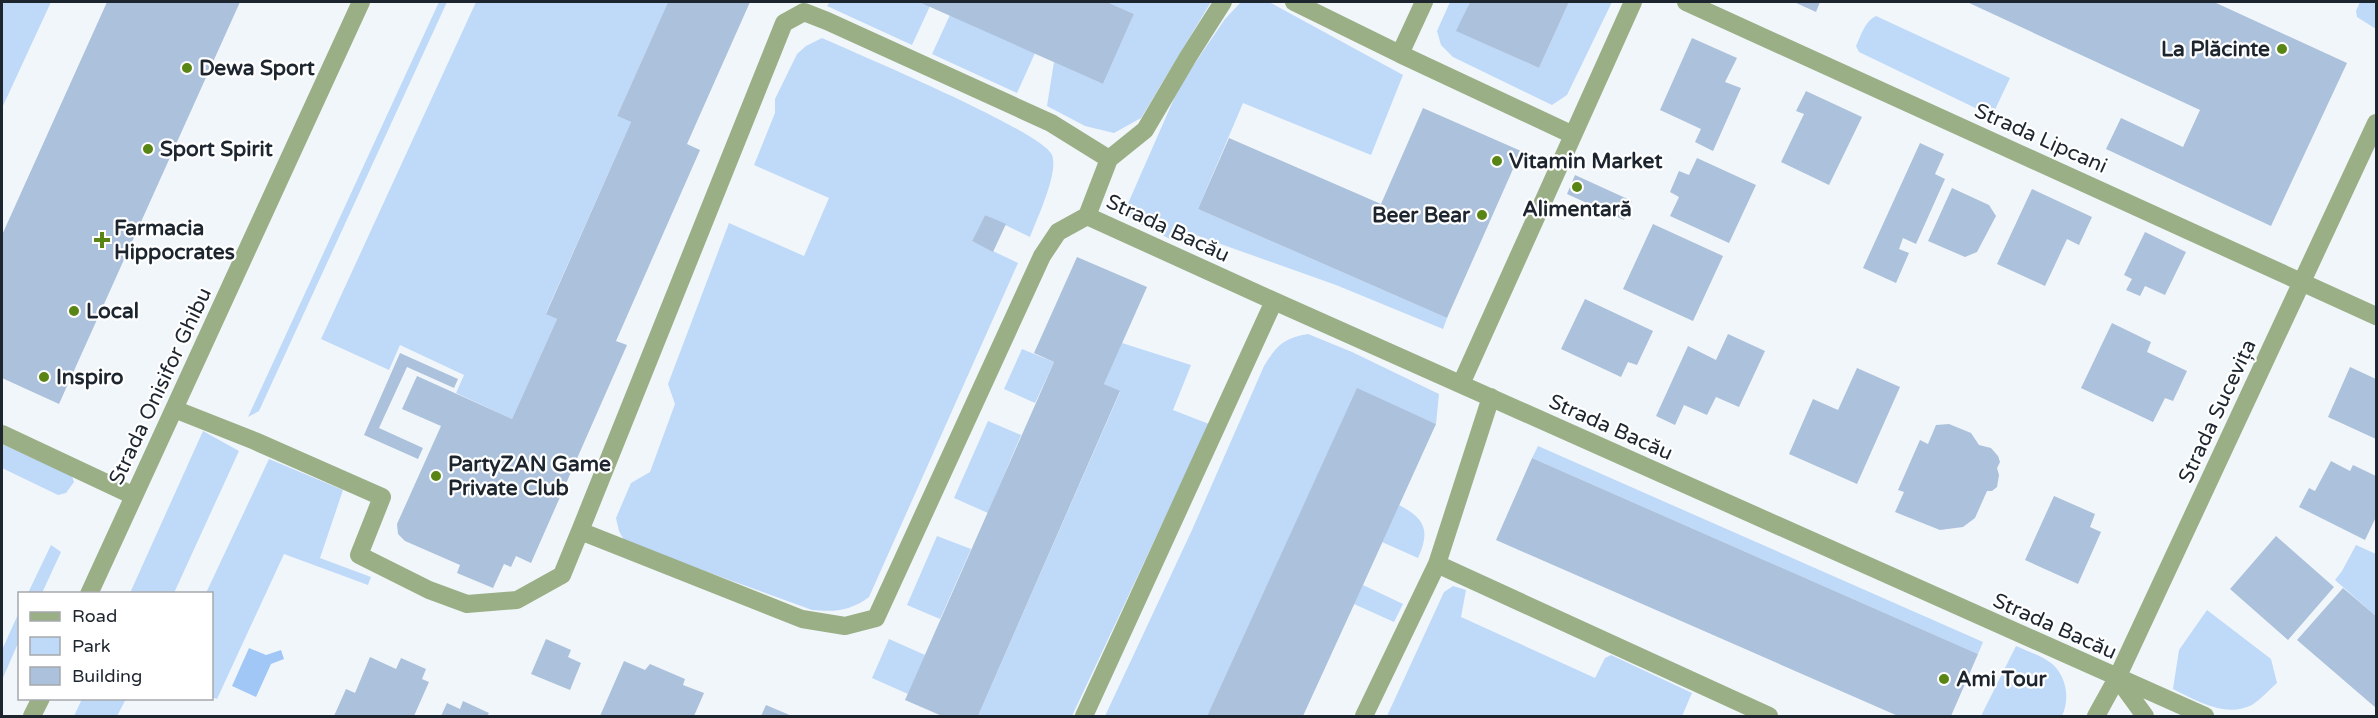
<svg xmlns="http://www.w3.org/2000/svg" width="2378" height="718" font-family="'Varela Round',sans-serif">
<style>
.green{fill:#bfd9f9}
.water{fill:#a0c7f6}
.building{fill:#acc1db}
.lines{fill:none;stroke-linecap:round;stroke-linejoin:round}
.minor{stroke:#9aaf86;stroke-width:18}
.poi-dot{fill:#588514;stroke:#fff;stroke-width:2}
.labels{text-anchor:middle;stroke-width:4.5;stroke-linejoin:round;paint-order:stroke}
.poi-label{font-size:21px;font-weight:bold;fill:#1d252f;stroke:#fff;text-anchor:start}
.street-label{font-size:21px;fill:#1d252f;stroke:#fff}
</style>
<rect width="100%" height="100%" fill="#f1f6fb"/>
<path class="green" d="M2,2H51L2,108Z
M439,2H447L259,411L248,417Z
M476,2H668L617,116L631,122L546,313L557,319L512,419L456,393L464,375L400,345L389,370L321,339Z
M830,2H919L930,6L912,45L827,6Z
M1107,2H1211L1141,118L1114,133L1085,126L1047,106L1054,62L1103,84L1134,14Z
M1241,2H1269L1403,75L1371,155L1243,103L1198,209L1447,318L1443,329L1336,285L1184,231L1178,243L1130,219L1126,208L1180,85L1225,19Z
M1450,2H1470L1457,31L1539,68L1569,2H1612L1567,95L1552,105L1453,57L1441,45L1437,31Z
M2360,2H2376V29L2357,17L2356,11Z
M950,15L1035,53L1017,93L932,54Z
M1876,16L2010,78L1992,116L1859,52L1856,46C1861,35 1865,21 1876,16Z
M822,38C855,53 1044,132 1052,155C1059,172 1037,219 1030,237L985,215L972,241L1018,263L869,597C850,611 835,612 812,610L625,542L619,531L616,518L631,483L650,472L675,404L668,384L729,223L804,256L829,198L754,165L775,113V99L797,54L806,46Z
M1308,334L1352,352L1439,394L1436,424L1357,389L1207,716H1105L1192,530L1264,366C1277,345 1284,338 1308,334Z
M1122,343L1191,365L1173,410L1209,424L1072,716H978L1120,392L1104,384Z
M1022,349L1054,362L1035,403L1004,389Z
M988,421L1021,435L988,513L954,498Z
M203,431L239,451L174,593H130Z
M2,444L72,476L74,482L66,493L58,495L2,468Z
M1538,446L1983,642L1978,654L1532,458Z
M269,459L343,490L320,558L371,577L368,585L284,554L217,699L212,697V594L206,593Z
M1399,505C1426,519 1430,531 1418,558L1382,542Z
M937,536L971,549L940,619L907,605Z
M51,545L61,552L42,593H28Z
M2356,545L2376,554V616L2335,580L2342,571Z
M1363,585L1403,604L1394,622L1354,604Z
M1453,586L1466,590L1461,617L1595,678L1605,658L1611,655L1692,693L1682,716H1387L1444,592Z
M2207,610L2271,659L2277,683C2269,690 2261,699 2252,705C2226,718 2197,701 2173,689L2179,650Z
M19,612V641L2,680V650Z
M889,639L925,655L908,694L872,678Z
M2016,646C2027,651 2042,656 2051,663C2067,676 2070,699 2062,716H1981Z
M82,699V698L126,699L117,716H74Z"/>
<path class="water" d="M249,648L266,655L281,650L284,659L271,664L256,697L232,686Z"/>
<path class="building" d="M107,2H240L59,404L2,378V235Z
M668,2H750L687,144L700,150L616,341L627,345L531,563L516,556L511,567L504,564L493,588L457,573L460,565L405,541L398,534L397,524L441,426L402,409L417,376L512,419L557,319L546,314L631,122L617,116Z
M919,2H1107L1134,14L1103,84Z
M1470,2H1569L1539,68L1456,31Z
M1794,2H1820L1816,12Z
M1967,2H2214L2347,63L2271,226L2106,149L2121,118L2183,147L2200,110Z
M1692,38L1737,58L1725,82L1741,88L1713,151L1695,142L1701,129L1660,110Z
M1806,91L1862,117L1829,185L1781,162L1804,114L1796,111Z
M1423,108L1521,151L1447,318L1198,209L1229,138L1381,204Z
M1920,143L1944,154L1935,174L1945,179L1916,244L1903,238L1899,249L1909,253L1896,283L1863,268Z
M1697,158L1756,185L1729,243L1670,216L1679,197L1670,192L1679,171L1689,175Z
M1575,175L1632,201L1624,220L1567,194Z
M1952,188L1989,205L1996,216L1977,252L1965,257L1928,241Z
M2032,189L2092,217L2079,245L2067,239L2045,286L1997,264Z
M985,215L1006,224L993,252L972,241Z
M1653,224L1723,256L1693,321L1623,289Z
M2145,232L2186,252L2165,295L2145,286L2140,296L2126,290L2132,279L2124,275Z
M1077,257L1147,287L1104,384L1120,391L978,716H942L905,700L1054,362L1034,353Z
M1585,299L1653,331L1637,365L1628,362L1621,377L1561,349Z
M2112,323L2151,342L2147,352L2187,371L2173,401L2165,398L2153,422L2081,388Z
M1728,334L1765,351L1739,407L1716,397L1707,415L1684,405L1675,425L1656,416L1688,346L1716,360Z
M400,353L458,379L454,388L407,367L379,428L423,448L418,459L364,435Z
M2350,367L2376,379V439L2328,417Z
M1857,368L1900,387L1857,484L1789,454L1813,399L1838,410Z
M1357,388L1436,424L1363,585L1303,716H1207Z
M1949,424L1971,433L1979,445L1991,448L1998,456L2000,462L1997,468L1999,475L1997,487L1992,491H1987L1975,518L1963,527L1940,530L1895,512L1904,492L1898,490L1920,440L1928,444L1936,425Z
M1532,458L1978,654L1951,716H1898L1496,540Z
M2331,461L2350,471L2353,465L2376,476V517L2365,540L2299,507L2309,488L2315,491Z
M2054,496L2095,514L2090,527L2101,532L2078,584L2025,560Z
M2276,536L2334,587L2288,640L2230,589Z
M2343,588L2376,616V708L2297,640Z
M546,639L571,650L568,657L581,663L570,690L531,674Z
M370,657L396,669L401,658L426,669L422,679L429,682L414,716H334L346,689L355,693Z
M624,661L645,670L650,664L685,679L683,685L704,693L694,716H600Z
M463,701L489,713L487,716H441L447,703L460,709Z
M766,705L792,716H761Z"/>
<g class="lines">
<path class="minor" d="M1294,2L1400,54
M1424,2L1400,54L1573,135
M1686,2L2376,316
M1109,159L1145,130L1188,57L1223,2
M1087,216L1274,301L2205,716
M1461,384L1633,2
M174,409L255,441L382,497L359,555L429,590L467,604L517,600L562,575L580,531L802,619L845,626L876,618L1042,256L1058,232L1087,216L1109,159L1051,123L827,21L804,12L784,23L580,531
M2,434L134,496
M1437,564L1491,397
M89,594L361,2
M2118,679L2145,716
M32,716L41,698
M1084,716L1274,301
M1364,716L1437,564L1769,716
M2096,716L2117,678L2376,123"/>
</g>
<g class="poi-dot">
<circle cx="2282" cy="49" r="6"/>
<circle cx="187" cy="68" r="6"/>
<circle cx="148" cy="149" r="6"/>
<circle cx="1497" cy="161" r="6"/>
<circle cx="1577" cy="187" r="6"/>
<circle cx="1482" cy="215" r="6"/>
<path d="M99 231h6v6h6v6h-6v6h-6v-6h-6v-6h6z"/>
<circle cx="74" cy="311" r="6"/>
<circle cx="44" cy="377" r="6"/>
<circle cx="436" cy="476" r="6"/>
<circle cx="1944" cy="679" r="6"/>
</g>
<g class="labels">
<g class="poi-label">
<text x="2270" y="56" text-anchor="end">La Plăcinte</text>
<text x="199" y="75">Dewa Sport</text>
<text x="160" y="156">Sport Spirit</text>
<text x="1509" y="168">Vitamin Market</text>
<text x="1577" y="216" text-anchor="middle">Alimentară</text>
<text x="1470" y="222" text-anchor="end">Beer Bear</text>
<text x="114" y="235">Farmacia<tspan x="114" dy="24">Hippocrates</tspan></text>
<text x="86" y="318">Local</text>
<text x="56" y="384">Inspiro</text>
<text x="448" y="471">PartyZAN Game<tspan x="448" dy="24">Private Club</tspan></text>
<text x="1956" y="686">Ami Tour</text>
</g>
<g class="street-label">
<text transform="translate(2041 138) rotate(24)" y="7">Strada Lipcani</text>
<text transform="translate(1168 228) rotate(25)" y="7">Strada Bacău</text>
<text transform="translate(160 386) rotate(-65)" y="7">Strada Onisifor Ghibu</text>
<text transform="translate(2217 411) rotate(-65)" y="7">Strada Sucevița</text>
<text transform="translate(1611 427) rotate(24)" y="7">Strada Bacău</text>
<text transform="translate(2055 626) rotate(24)" y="7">Strada Bacău</text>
</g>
</g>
<rect width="2378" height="718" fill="none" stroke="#1d252f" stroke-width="6"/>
<rect x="18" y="592" width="195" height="108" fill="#ffffff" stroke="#a5a8ac" stroke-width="1.5"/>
<rect x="30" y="612" width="30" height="9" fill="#9aaf86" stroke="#a5a8ac" stroke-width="1.5"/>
<text x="72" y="622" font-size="18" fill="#1d252f">Road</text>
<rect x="30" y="637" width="30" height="18" fill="#bfd9f9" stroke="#a5a8ac" stroke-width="1.5"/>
<text x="72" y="652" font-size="18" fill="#1d252f">Park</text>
<rect x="30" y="667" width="30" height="18" fill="#acc1db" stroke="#a5a8ac" stroke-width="1.5"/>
<text x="72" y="682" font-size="18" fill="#1d252f">Building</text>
</svg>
